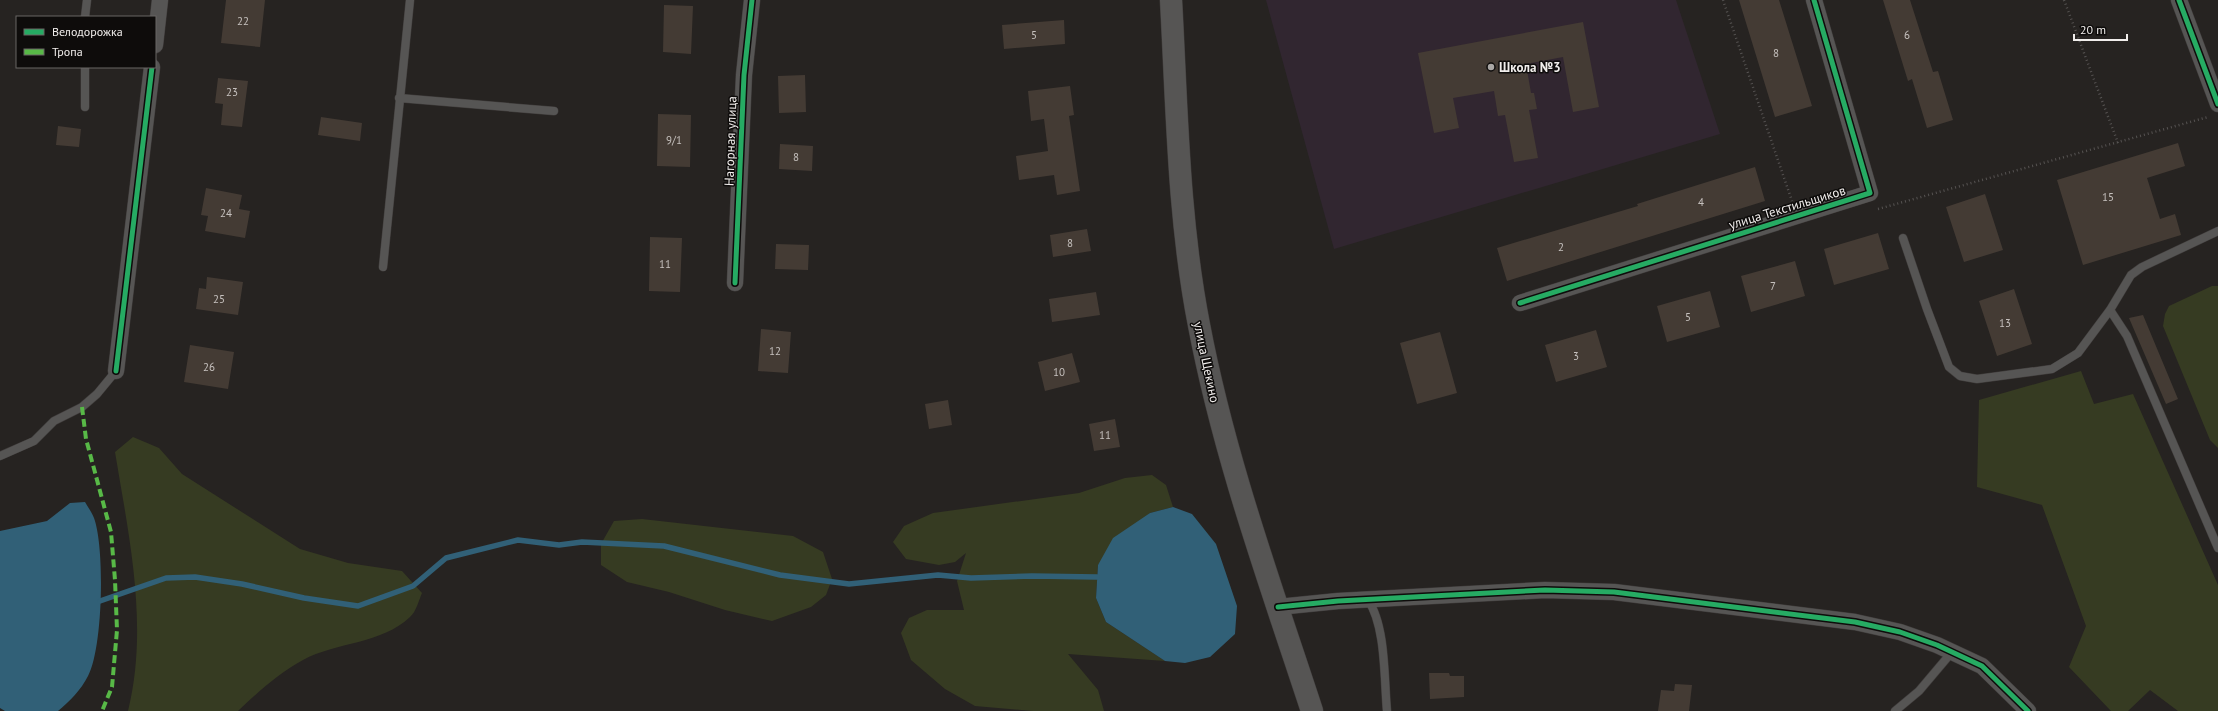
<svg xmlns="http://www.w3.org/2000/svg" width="2218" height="711" font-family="'PT Sans',sans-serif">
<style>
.education{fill:#312630}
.green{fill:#363b22}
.water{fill:#316077}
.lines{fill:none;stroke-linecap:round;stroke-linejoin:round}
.stream{stroke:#316077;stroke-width:5.5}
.building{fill:#443b34}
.service-casing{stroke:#403d3c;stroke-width:9}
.minor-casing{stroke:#403d3c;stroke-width:17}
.secondary-casing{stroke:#403d3c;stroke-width:23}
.path{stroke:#565352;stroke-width:2.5;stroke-dasharray:1 3;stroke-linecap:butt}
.service{stroke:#565554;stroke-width:8}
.minor{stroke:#565554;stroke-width:16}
.secondary{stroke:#565554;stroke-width:22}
.quiet{stroke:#58b947;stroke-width:4;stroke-dasharray:8 4;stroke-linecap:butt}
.cycleway-casing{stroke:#0e0c0b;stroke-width:8}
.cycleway{stroke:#26ab63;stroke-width:5}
.poi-dot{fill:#aaa7a5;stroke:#0e0c0b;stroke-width:1.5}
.labels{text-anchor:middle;stroke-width:3;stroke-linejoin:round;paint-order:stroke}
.number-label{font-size:11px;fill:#c6c1be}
.poi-label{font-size:13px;font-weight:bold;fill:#f1eeec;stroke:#0e0c0b;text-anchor:start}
.street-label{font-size:13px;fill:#f1eeec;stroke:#0e0c0b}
</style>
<rect width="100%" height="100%" fill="#262321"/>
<path class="education" d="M1266,0H1676L1720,134L1334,249Z"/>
<path class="green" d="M2212,286H2218V448L2210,440L2163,326L2165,314L2169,306Z
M2081,371L2094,404L2133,394L2218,585V711H2178L2150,690L2128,711H2111L2069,667L2086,626L2042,505L1977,487L1979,400Z
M133,437L159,448L182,474L300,549L348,563L402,571L422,593C419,600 416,612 410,617C382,644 336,642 303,660C279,673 258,692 238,711H128C149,626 129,537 115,452Z
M1152,475L1166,485L1173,507L1150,513L1098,565L1096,598L1106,622L1165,661L1068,654L1098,690L1104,711H1033L975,706L945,689L911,660L901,633L909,618L927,610H964L957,581L966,553L955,562L939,565L906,559L893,542L904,526L933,513L1079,493L1125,478Z
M642,519L793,536L823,552L832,579L826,595L811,607L772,621L725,610L669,592L627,582L601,565V544L614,521Z"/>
<path class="water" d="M85,502C88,507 92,513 94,518C105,548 103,648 88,676C81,690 70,701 58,711H5L0,708V531L47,521L70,503Z
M1173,507L1192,514L1216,544L1237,606L1235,634L1210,657L1185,663L1165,661L1106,622L1096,598L1098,565L1113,538L1150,513Z"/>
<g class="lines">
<path class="stream" d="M100,601L166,578L195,577L242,584L304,598L358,606L413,586L446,558L518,540L559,545L582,542L664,546L780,575L849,584L938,575L971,578L1032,576L1097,577"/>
</g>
<path class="building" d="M226,0H265L260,47L221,43Z
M1739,0H1779L1812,106L1775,117Z
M1883,0H1910L1933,72L1938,71L1953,120L1927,128L1912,79L1908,81Z
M664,5L693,6L691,54L663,52Z
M1064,20L1065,44L1004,49L1002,25Z
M1583,22L1599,107L1573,112L1563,57L1526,64L1531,93H1534L1537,109L1529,110L1538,158L1514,162L1505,115L1498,116L1494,91L1453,98L1459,128L1434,133L1418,53Z
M805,75L806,112L779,113L778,76Z
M218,78L248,81L242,127L221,125L223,104L215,103Z
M1070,86L1074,115L1069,116L1080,191L1057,195L1054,175L1019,180L1016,156L1048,151L1044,119L1031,121L1028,91Z
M658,114L691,115L690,167L657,166Z
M321,117L362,123L360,141L318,135Z
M58,126L81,129L79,147L56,145Z
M2178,143L2185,166L2147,178L2160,219L2175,214L2181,235L2083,265L2057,180Z
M780,144L813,146L812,171L779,169Z
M1755,167L1765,201L1507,281L1497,248L1638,206L1637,204Z
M206,188L242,195L239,209L250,211L245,238L205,231L208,216L201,215Z
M1985,194L2003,250L1964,262L1946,207Z
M1087,229L1091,251L1053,257L1050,235Z
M1878,233L1889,269L1834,285L1824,249Z
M650,237L682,238L680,292L649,291Z
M776,244L809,245L808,270L775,269Z
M1795,261L1805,296L1751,312L1741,276Z
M207,277L243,282L238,315L196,309L199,288L206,289Z
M2014,289L2032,344L1997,356L1979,301Z
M1710,291L1720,327L1667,342L1657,306Z
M1096,292L1100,315L1052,322L1049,299Z
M2143,315L2178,399L2166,404L2129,318Z
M761,329L791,332L788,373L758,371Z
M1596,330L1607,367L1556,382L1545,345Z
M1440,332L1457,393L1417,404L1400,343Z
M190,345L234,352L228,389L184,382Z
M1072,353L1080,382L1045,391L1038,362Z
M948,400L952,425L929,429L925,404Z
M1115,419L1120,447L1094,451L1089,424Z
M1429,673H1449L1450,676H1464V697L1430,699Z
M1675,684L1692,685L1689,711H1658L1661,690L1674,691Z"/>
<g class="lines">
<defs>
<path id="service" d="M85,17L87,0
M85,67V107
M399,98L554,111
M1903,238L1927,309L1949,367L1960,376L1977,379L2052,369L2078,353L2110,310L2131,275L2142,267L2218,231
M383,267L410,0
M2110,310L2127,336L2218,548
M0,456L34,441L54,421L82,407L97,394L116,371
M1368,600C1386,626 1384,679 1387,711
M1895,711L1919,691L1952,652"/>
<path id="minor" d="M2179,0L2218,104
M155,45L160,0
M735,283L744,75L752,0
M1520,303L1870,193L1814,0
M116,371L152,67
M1278,607L1338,601L1545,590L1614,592L1855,622L1900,632L1937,645L1982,666L2028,711"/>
<path id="secondary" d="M1171,0C1177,108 1178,218 1199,325C1224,457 1270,583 1312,711"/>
</defs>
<use href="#service" class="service-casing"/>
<use href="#minor" class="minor-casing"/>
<use href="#secondary" class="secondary-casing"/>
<path class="path" d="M1723,0L1792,201
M2064,0L2118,143
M1878,209L2208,117"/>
<use href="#service" class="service"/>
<use href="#minor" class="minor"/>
<use href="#secondary" class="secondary"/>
<path class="quiet" d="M82,407L86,439L111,532L115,580L117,630L112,687L102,711"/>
<defs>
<path id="cycleway" d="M2179,0L2218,104
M735,283L744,75L752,0
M1520,303L1870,193L1814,0
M116,371L152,67
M1278,607L1338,601L1545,590L1614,592L1855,622L1900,632L1937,645L1982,666L2028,711"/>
</defs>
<use href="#cycleway" class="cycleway-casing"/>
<use href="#cycleway" class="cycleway"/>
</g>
<circle class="poi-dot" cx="1491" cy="67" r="4"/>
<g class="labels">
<g class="number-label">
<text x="243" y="25">22</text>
<text x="1034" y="39">5</text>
<text x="1907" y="39">6</text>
<text x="1776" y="57">8</text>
<text x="232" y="96">23</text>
<text x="674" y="144">9/1</text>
<text x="796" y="161">8</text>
<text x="2108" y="201">15</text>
<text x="1701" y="206">4</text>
<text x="226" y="217">24</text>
<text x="1070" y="247">8</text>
<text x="1561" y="251">2</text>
<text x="665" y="268">11</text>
<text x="1773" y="290">7</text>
<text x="219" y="303">25</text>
<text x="1688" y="321">5</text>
<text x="2005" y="327">13</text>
<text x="775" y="355">12</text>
<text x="1576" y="360">3</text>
<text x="209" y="371">26</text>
<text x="1059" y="376">10</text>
<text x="1105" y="439">11</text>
</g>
<g class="poi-label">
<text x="1499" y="72">Школа №3</text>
</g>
<g class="street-label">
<text transform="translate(730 141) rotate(-88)" y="5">Нагорная улица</text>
<text transform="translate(1787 207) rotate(-17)" y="5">улица Текстильщиков</text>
<text transform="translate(1207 362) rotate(78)" y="5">улица Щекино</text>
</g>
</g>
<rect x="16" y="16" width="140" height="52" fill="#0e0c0b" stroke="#696665"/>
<rect x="24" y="29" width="20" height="6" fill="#26ab63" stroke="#696665"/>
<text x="52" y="36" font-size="12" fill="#f1eeec">Велодорожка</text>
<rect x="24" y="49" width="20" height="6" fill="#58b947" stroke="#696665"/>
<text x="52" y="56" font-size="12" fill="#f1eeec">Тропа</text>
<path d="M2074 34v6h53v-6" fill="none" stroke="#f1eeec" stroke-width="2"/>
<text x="2080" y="34" font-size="12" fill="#f1eeec" stroke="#0e0c0b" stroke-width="3" paint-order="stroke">20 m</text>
</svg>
